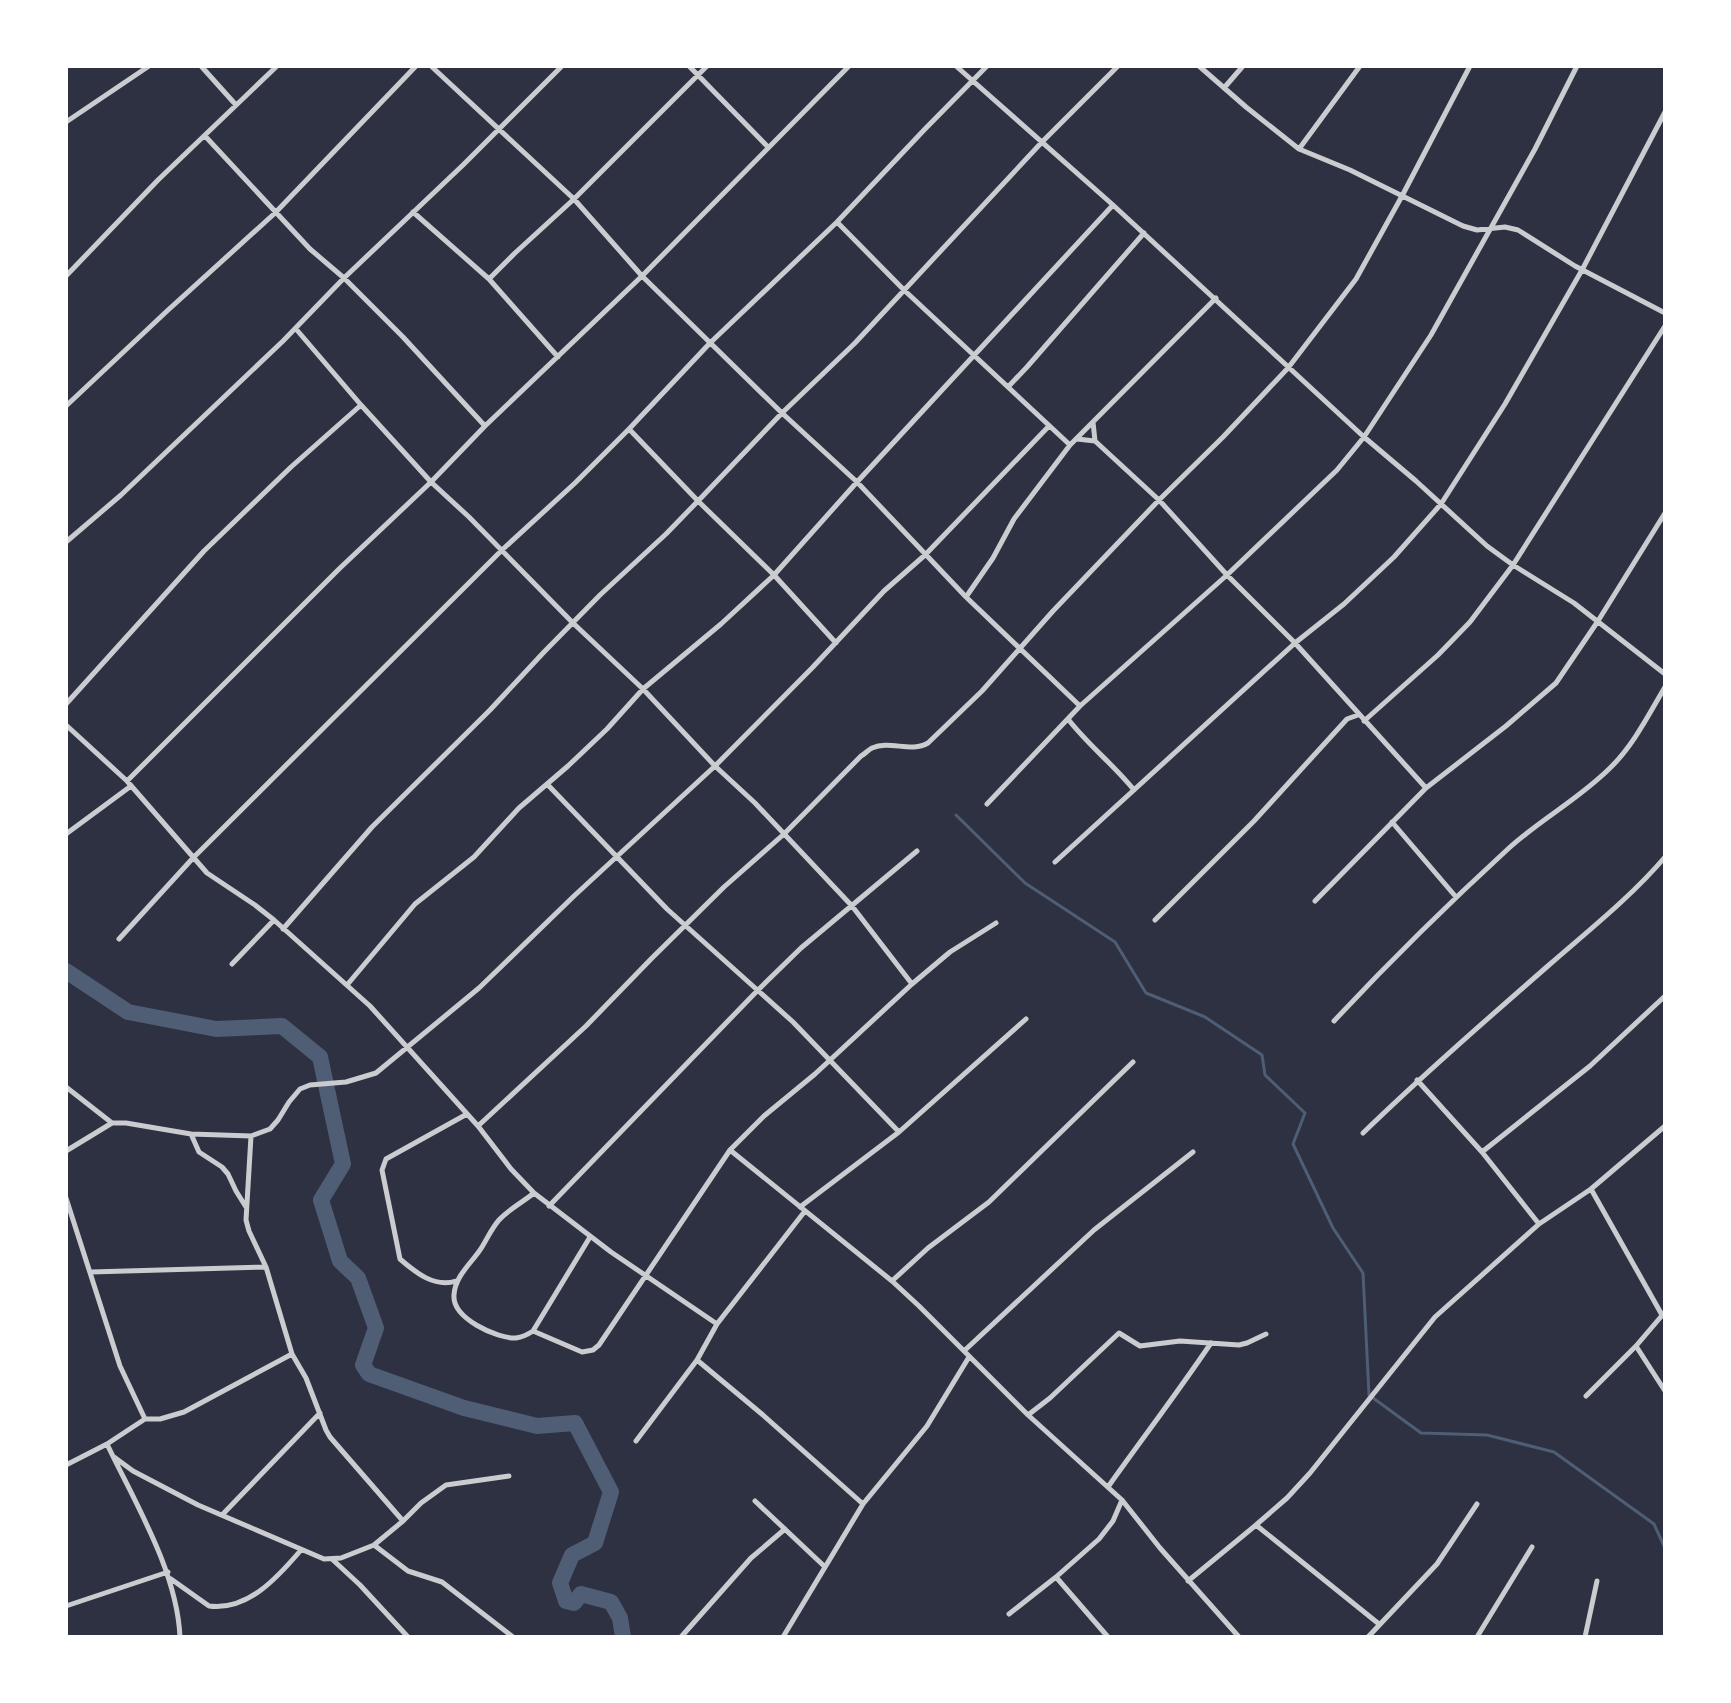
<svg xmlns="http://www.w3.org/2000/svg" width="1731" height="1703" font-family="'Source Sans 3',sans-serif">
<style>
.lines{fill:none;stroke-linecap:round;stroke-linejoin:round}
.stream{stroke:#4f5d75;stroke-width:3}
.river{stroke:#4f5d75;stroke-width:16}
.minor{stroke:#caccd0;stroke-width:5}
</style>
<rect width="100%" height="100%" fill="#2d3142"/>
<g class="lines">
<path class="stream" d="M956,815L1025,883L1115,942L1146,993L1205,1017L1262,1055L1265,1075L1305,1113L1293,1144L1333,1228L1363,1273L1369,1395L1421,1433L1487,1435L1554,1452L1654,1524L1665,1548"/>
<path class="river" d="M66,971L128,1012L216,1029L282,1026L320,1057L343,1164L321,1200L340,1261L358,1278L376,1328L363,1365L369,1374L464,1408L537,1426L575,1423L611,1492L595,1543L572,1555L560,1583L566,1601L574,1603L581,1594L611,1602L620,1618L623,1637"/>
<path class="minor" d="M201,66L236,105
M431,66L574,199L642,276L782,413L857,482L966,597
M689,66L768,147
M956,66L1113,205L1364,437L1416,481L1487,546L1513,565L1574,603L1665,674
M1199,66L1246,107L1299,149L1350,170L1463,226L1477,230L1505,227L1518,230L1575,266L1665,313
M1224,88L1243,66
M66,122L149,66
M205,136L310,249L344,278L403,337L485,426
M1299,149L1360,66
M413,212L489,279
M837,222L904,290L1070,445
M66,276L158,180L277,66
M296,329L361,405L431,482L469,517L573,623L643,689L715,766L755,803L852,906L912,984
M558,357L489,279L515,253L574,199L707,66
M1008,387L1027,367L1144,233
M66,406L167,311L275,213L416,66
M1093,422L1095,441
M1077,439L1095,441L1159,500L1227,575L1295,643L1426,788
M66,542L121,495L283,341L344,278L463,165L562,66
M836,643L774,575L698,501L782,413L855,343L1042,142L1118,66
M66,704L204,551L291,467L361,405
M1080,706L966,597L993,558L1014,519L1070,445L1216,298
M1068,719C1088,745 1114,765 1134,790
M1364,721L1438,655L1470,622L1513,565L1665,326
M66,725L127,781L207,873L255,905L274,920L370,1006L478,1126L511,1169L534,1193L611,1252L717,1324
M127,781L339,569L431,482L485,426L642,276L849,66
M547,784L667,909L793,1022L899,1132L800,1207
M987,804L1080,706L1227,575L1337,470L1364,437L1431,335L1535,149L1577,66
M1392,822L1456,897
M66,834L131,786
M1055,862L1295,643L1344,604L1394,557L1441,504L1505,404L1582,270L1665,112
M1315,901L1426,788L1506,726L1556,683L1598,621L1665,513
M1155,920L1254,821L1347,719L1358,715
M996,923L950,952L912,984L815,1074L764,1116L730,1150L892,1281L919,1306L1028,1415L1122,1500L1160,1548L1239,1637
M283,929L372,827L490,710L544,652L600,595L666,534L698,501L629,429
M119,939L193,858L502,550L575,483L629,429L710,343L837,222L925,129L987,66
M232,964L274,920
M347,985L415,904L474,857L519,808L568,766L607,729L643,689L721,624L774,575L857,482L1113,205
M1334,1021C1390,961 1448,904 1509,848C1541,819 1579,799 1610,768C1633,746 1649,714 1665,687
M1417,1080L1482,1152L1539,1224
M66,1087L112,1123
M478,1126L586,1026L652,958L724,887L784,834L861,756C865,754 868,750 872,748C890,740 911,753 928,743L982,691L1053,611L1159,500L1223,437L1288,368L1356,279L1402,196L1470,66
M899,1132L1026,1019
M1363,1133C1423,1075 1486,1020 1549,965C1588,931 1632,896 1665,857
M191,1134L199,1152L222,1167L228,1174L236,1191L246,1207
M251,1136L246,1220L249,1231L266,1267L292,1354L306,1378L326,1430L330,1437L403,1521
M66,1151L112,1123H126L191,1134L251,1136L270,1129L278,1120L289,1102L300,1089L310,1085L346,1082L376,1073L479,988L574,896L715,766L812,668L884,591L925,555L1049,426
M1482,1152L1590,1066L1665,996
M1591,1189L1662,1315
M534,1193C523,1202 509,1209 499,1220C492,1228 488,1237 482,1247C473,1262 455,1275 454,1295C452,1318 497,1339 516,1338C523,1337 527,1335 533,1331L590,1237
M66,1198L120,1366L145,1419
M549,1206L758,990L801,948L917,851
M91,1272L266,1267
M456,1281C435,1288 416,1273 400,1259L382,1170L386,1159L467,1114
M892,1281L928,1248L989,1202L1133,1062
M533,1331L582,1352L593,1350L599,1345L730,1150
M1636,1346L1665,1391
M964,1351L1094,1230L1193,1152
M697,1360L763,1415L863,1504
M1586,1396L1636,1346L1665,1312
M1028,1415L1050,1398L1119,1333L1140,1346L1180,1341L1239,1345L1247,1343L1266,1334
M636,1441L697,1360L717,1324L805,1211
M107,1444L145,1419H160L184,1412L292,1354
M114,1457L133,1471L198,1505L324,1559L341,1558L374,1545L403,1521L421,1503L446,1485L509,1476
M66,1465L107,1444C135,1503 177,1571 180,1637
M1108,1487C1142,1439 1178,1392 1211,1343
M755,1501L824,1566
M222,1515L320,1413
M1256,1525L1379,1624
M374,1545L408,1571L442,1582L513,1637
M333,1560L360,1585L408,1637
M1056,1577L1108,1637
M171,1579L209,1606C248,1611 278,1577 301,1550
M1188,1581L1256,1525L1287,1498L1310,1473L1435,1317L1539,1224L1591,1189L1665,1126
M66,1606L168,1572
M1009,1614L1056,1577L1099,1539L1113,1521L1122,1500
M681,1637L751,1558L785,1529
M783,1637L863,1504L927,1426L969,1357
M1368,1637L1437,1564L1477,1504
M1477,1637L1532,1547
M1585,1637L1597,1581"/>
</g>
<rect width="1731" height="1703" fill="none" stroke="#ffffff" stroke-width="136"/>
</svg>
